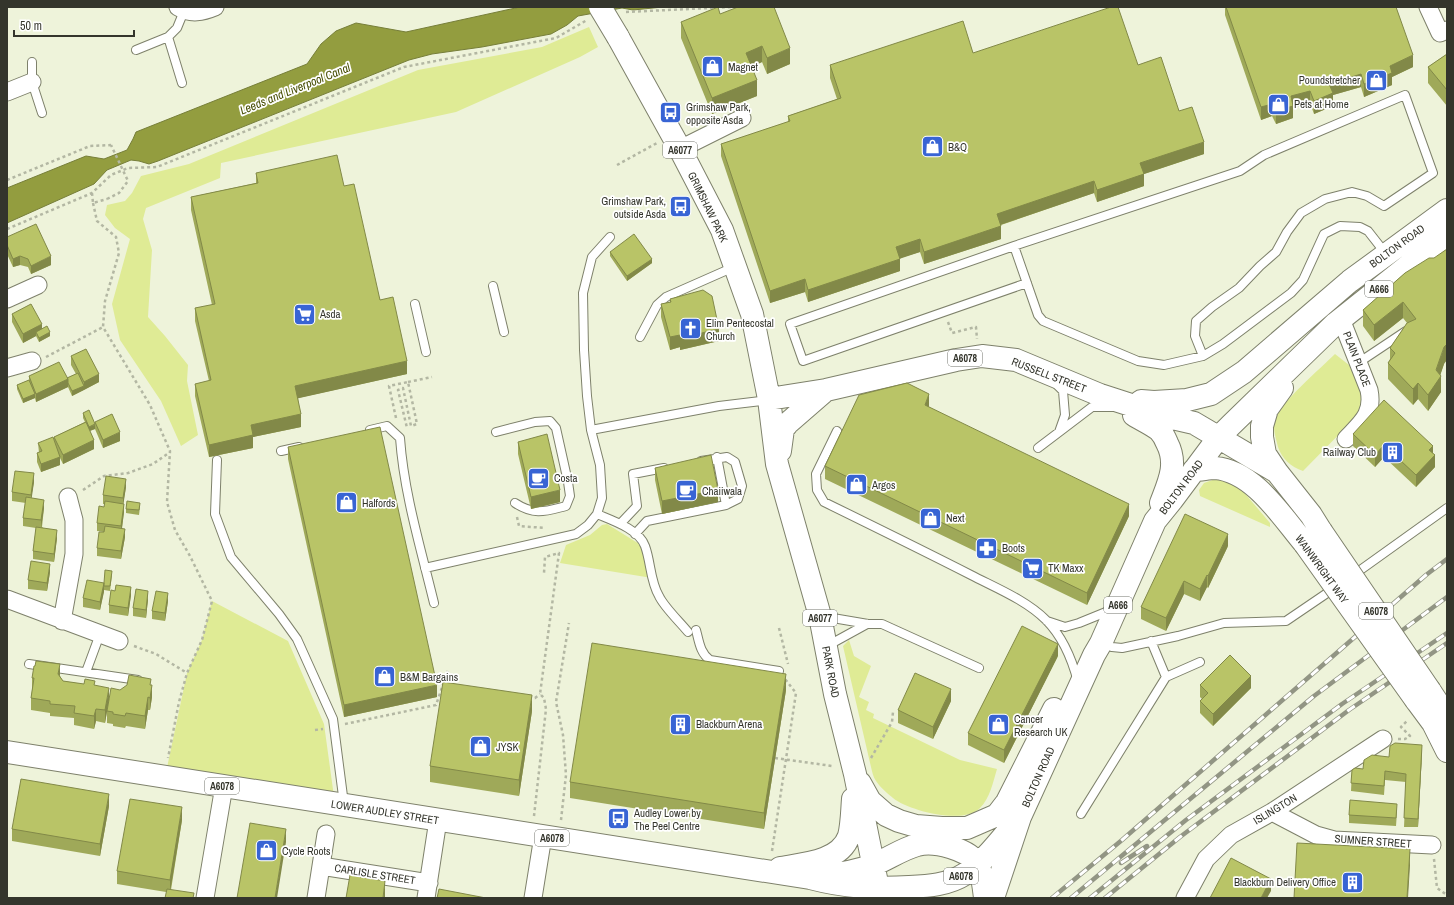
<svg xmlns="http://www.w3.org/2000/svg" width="1454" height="905" font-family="'Archivo Narrow',sans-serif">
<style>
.green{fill:#dfeb95}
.water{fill:#939d3f;stroke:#767e39}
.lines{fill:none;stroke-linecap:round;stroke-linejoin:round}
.lane-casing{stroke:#7e816b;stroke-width:10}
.street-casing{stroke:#7e816b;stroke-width:19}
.highway-casing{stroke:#7e816b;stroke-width:24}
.path{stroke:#b3b7a3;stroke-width:2.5;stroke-dasharray:3 3;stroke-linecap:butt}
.lane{stroke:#fff;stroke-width:8}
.street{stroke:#fff;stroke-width:17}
.highway{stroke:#fff;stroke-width:22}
.rail-casing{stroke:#929584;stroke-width:4.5}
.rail{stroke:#fff;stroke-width:3;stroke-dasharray:9;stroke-linecap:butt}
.highway-bridge-casing{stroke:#7e816b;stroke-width:24;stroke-linecap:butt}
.path-bridge{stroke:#b3b7a3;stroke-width:2.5;stroke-dasharray:3 3;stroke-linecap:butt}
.highway-bridge{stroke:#fff;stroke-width:22}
.wall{fill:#9fa959}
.shaded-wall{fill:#828948}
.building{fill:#b9c467;stroke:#828948}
.labels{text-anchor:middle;stroke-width:3.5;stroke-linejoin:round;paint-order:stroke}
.shield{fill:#fff;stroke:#71726b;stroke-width:1}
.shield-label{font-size:10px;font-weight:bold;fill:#34352c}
.poi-label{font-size:11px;fill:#34352c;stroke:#fff;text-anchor:start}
.street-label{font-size:11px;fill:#34352c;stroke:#fff}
.water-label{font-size:12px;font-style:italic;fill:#484e05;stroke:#fff}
</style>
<rect width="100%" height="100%" fill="#eef3da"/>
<path class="green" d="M589,27L598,47L580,57L456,112L221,163L220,178L146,208L143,219L152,250L148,317L165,336L188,365L187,381L198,435L181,446L161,401L120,340L112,304L130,239L115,228L105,215L107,205L125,201L132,193L141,176L189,164L418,70L542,47Z
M1335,354L1349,365L1364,396L1362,411L1303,471C1291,467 1282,459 1278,447C1276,439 1272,427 1275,419C1281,402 1321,368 1335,354Z
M1218,478L1236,483L1270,523V527L1200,496L1199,490L1204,483Z
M607,524L641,545L652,578L560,563L566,545L590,535L602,525Z
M212,601L288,641L324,724L335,804L165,777L187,673L202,640Z
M849,640L854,656L871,666L859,697L869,702L866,710L874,714L873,718L960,760L997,769C993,782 990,798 980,808C964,825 909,811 893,798C888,794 880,787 876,781C873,777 872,771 871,767L843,646Z"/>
<path class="water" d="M520,7H663L633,10L622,8L578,16L567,25L551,34L482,47L432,54L409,60L158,161L149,164L139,161L131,160L107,170L94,184L7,223V188L86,156L104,159L127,150L133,139L136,132L307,64L321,44L336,31L356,23L406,32Z"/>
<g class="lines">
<defs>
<path id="lane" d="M168,37L182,83
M136,50L168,37L177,28L184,11
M32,62V82L42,113
M1014,246L1038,315L1043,321L1138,361L1164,365L1203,356L1223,344L1291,293L1303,280L1324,234L1340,226L1360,227L1368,231L1386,254
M1027,283L803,361L790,324L1014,246L1240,171L1264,155L1405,95L1433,173L1384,206L1367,196L1352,192L1325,199L1301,213L1287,232L1276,252L1260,266L1239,288L1212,307L1196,321L1195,336L1203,356
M493,286L504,332
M415,304L426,352
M640,337L657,305L666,297L734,267
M1358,363L1406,331
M1057,385L1063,391L1065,415L1059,432
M370,430L387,426L400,438C404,494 421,549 434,603
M591,430L719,406L769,400
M837,431L816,474L817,490L824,502C873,526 922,550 971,575C996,588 1026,600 1046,620C1063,637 1072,659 1078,682
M496,432L535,422L550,421L556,428L568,482L570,496L566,506C546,511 535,516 515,503
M1038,448L1092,407H1113
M281,451L299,447
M717,457L726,505
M217,460L215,514L231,557L279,614L297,639L333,719L344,804
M597,514C611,520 639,529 645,546C651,562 650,581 659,596C664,607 680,622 688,632
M621,523L637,506L633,474L664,468
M635,534L647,521L726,505L738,499L742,486L735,462L727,457L701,461
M425,568L576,534L588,525L597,514L602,498L600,465L591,430L587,396L584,350L583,293L592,257L610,237
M1352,576L1447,508
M821,616L868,624H882L979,668
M1047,621L1065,627L1079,623L1111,610
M696,630C699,641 700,653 710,660L779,671
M1102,643L1112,647L1122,648L1178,636L1224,623L1286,621L1336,587
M827,646L867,624
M29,664L138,680
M86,672L100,634
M1166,677L1200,662
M1081,814L1166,677L1151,641"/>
<path id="street" d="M178,7C191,15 203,12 215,7
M1428,7L1440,33L1447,30
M7,92L32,82
M680,149L742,118
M7,299L38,285
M1341,319L1369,390C1374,414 1361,423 1346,439
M7,368L32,361
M7,599L119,641
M62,621L74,554V520L68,497
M1272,812L1316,835L1334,840L1432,845
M321,866L429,883
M205,898L224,786
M316,898L326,834
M426,898L438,820
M533,898L543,836
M1185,898L1206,859L1231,835L1272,812L1383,739"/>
<path id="highway" d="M618,37L680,149L722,230L752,314L769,399L777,464L820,616L835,694L855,774L880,898
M769,399L826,390L956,360L982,356L1016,360L1100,395L1168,417L1194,423L1277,472L1311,515L1321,531
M1141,401L1154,402L1187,400L1211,394L1244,372L1350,281L1447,210
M1134,415C1142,420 1151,424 1159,430C1162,433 1165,438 1167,443C1178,464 1169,482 1161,503
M780,451L783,429L788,423L826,390
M1194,470C1201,470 1208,468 1215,468C1254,471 1282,517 1305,544
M1277,472L1265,454L1262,437V426L1267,409L1282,388
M1430,691L1447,717
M1416,700L1433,723L1447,751
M7,752L810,878C845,887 873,889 909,887C928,886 948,885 965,874C985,862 1004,835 1020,817
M860,783L870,801L886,815L899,821L916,826L942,828H967L997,815L1007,802L1054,709
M780,868C803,864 840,862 849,836C852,825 852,811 853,799
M823,876C840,874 857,871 873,865C888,859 902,849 917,845C933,840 970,849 978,865C982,873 984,889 985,898
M993,898L1020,817L1094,655L1101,643L1155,521L1172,500L1219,437L1231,425L1336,323L1447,235"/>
</defs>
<use href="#lane" class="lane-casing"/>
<use href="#street" class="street-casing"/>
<use href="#highway" class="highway-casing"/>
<path class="path" d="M626,12L731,7
M617,165L657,143
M7,180L90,146L111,145
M92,193L93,203L107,199
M93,203L97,221L116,237L119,253L105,301L103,327L150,405L170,451L167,502L175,530L190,556L212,601L202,640L187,673L179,702L168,758
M7,229L92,193L111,175L128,168L157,167L404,67L556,38L587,20
M948,322L952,333L976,327L977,339
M46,357L103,327
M408,382L432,377
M396,418L389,386L408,382L417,424L411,426L403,388L398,390L407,428
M83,490L104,476L128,473L153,464L170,452
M517,517L519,526L545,528
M779,628L788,664
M134,646L156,654L187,673
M529,697L535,698L540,694
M345,724L436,705L448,670
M315,730L323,729
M1398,739H1405L1410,736L1401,727L1407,721
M775,758L832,766
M871,758L892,722L893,712
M534,816L546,709L544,698L540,694L559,553L545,557L544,573
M561,820L566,775L563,735L556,702L569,623
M772,851L796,693L785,679
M1434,859L1437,888L1447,895"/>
<use href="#lane" class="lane"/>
<use href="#street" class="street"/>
<use href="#highway" class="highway"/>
<defs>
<path id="rail" d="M1121,863L1147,846
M1052,898L1122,840L1426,575L1447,559
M1071,898L1314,696L1447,597
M1090,898L1186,820L1342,704L1447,633
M1105,898L1180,837L1349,710L1447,643"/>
</defs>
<use href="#rail" class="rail-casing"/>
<use href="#rail" class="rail"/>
<defs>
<path id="highway-bridge" d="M600,7L618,37
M1321,531L1430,691
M1305,544L1416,700"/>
</defs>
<use href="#highway-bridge" class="highway-bridge-casing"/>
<path class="path-bridge" d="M107,199L119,193L128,181L111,145"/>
<use href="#highway-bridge" class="highway-bridge"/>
</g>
<path class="wall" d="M1225,7H1396L1413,67L1392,77V85L1364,97L1361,87L1333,95V106L1314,114L1310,103L1293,108V118L1276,124L1272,116L1261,120L1225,15Z
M720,14L790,64L767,74L762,62L752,67L757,96L712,114L681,38V22Z
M973,53L1138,65L1179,111L1204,154L1144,174V186L1097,202L1094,193L1001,225V239L924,264L920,252L900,258V271L808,302L805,292L770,303L721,156V144L788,122V116L837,99L830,78V65Z
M1447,54V106L1428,83V67Z
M256,173L344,186L380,300L407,374L298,398L301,427L253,437V448L209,457L195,396V384L209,381L195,321V308L212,305L191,210V197L256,183Z
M7,237L51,265L31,274L28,267L20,265L13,267L7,254Z
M610,252L652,263L627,281L610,256Z
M1405,273L1444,364L1440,375L1441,392L1428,411L1418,399L1413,405L1388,379V363L1390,359V348L1407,323L1403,318L1374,341L1363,326V310Z
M670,299L719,341L680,350V347L670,350L661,317V304L670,302Z
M12,314L42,329L50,336L39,342L36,336L23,343L12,322Z
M71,356L99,382L72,396L68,387L36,402L35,398L23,403L17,389V385L29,380V376L67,378L76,374L71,365Z
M929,406V407L1129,516L1087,605L825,479V466Z
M83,413L95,424V422L120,441L103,448L95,429L90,431L94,449L63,464L60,458V465L41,472L37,462V453H39L38,443L54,441V437L85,422L83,418Z
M1353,434L1433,454L1435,467L1416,487L1384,457L1375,467L1353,446Z
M518,442L560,502L531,509L518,454Z
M288,447L437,697L344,717L288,459Z
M655,468L718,502L662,514L655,480Z
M34,482L31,498L44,508L42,527L57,538L54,562L33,559V551L36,528L23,526V518L26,503L12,501V492Z
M126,487L123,504L124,512L122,529L125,537L121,559L97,556V548L104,532L97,531V523L104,507L105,504H103V495Z
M140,507L139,515L126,513V509Z
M1228,546L1208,588L1207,587L1200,601L1184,594L1166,631L1141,619V607Z
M50,572L47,591L28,589V580Z
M112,575L110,591L104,590L100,610L83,607V598L104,583Z
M131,595L128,616L109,613V605Z
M148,599L146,618L133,616V608Z
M168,601L165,621L152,619V611Z
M1058,656L1004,763L968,745V733Z
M60,676L63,681L95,686L109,700L105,723L96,721L94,729L74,725V718L50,716V713L31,710V698L32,690V678Z
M151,685L152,697L150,710H148L145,729L126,726L125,728L113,726V724L107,723V711L120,690Z
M1200,685L1251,688L1213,726L1200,713V701L1202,699L1200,697Z
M786,690L764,829L570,798V782Z
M951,701L933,739L898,723V710Z
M532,711L519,796L430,782V766Z
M1422,753L1418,827H1404L1406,782L1385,780L1384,795L1351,791L1352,770L1363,769L1389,757Z
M109,806L100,856L12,841V829Z
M1397,812L1396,826L1349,823V815Z
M182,820L171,890L194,898L166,892L117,884V871Z"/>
<path class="shaded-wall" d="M762,46V62L746,69V53Z
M790,48V64L767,74V58Z
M1413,55V67L1392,77V85L1364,97V84L1390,66Z
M1361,74V87L1333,95V106L1314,114V101L1329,84Z
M757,80V96L712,114V98Z
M1310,91V103L1293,108V118L1276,124V111L1291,96Z
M1272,104V116L1261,120V107Z
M1204,142V154L1144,174V186L1097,202V190L1140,163Z
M1094,181V193L997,226V214Z
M1001,226V239L924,264V252Z
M920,239V252L896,260V247Z
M20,256V265L13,267V259Z
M51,256V265L31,274V266Z
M652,259V263L627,281V276Z
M900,259V271L808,302V290Z
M805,279V292L770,303V291Z
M1403,302V318L1374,341V325Z
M42,324V333L36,332V336L23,343V334Z
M719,329V341L680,350V338Z
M50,332V336L39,342V338Z
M680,335V347L670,350V337Z
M1447,344V360L1444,364L1439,379L1441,376V392L1428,411V395L1444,347Z
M407,361V374L295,399V386Z
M99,374V382L84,390V382Z
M68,379V387L36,402V394Z
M1418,383V399L1413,405V389Z
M84,386V390L72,396V391Z
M35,394V398L23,403V399Z
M929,394V406L925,417V405Z
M301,414V427L253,437V448L209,457V445L251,425Z
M95,425V429L89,431V427Z
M8,432V441L7,449V440Z
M120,432V441L103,448V440Z
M94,440V449L63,464V455Z
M1384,445V457L1375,467V455Z
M1433,446V457L1435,455V467L1416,487V475L1429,450Z
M60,457V465L41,472V464Z
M34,473V482L31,503V495Z
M126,479V487L123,507V498Z
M560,490V502L531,509V497Z
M718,490V502L662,514V501Z
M44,500V508L41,528V520Z
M124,504V512L121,534V526Z
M1129,504V516L1087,605V593Z
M125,529V537L121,559V551Z
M57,530V538L54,562V554Z
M1228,534V546L1208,588V576Z
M50,564V572L47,591V583Z
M1207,575V587L1200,601V589Z
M1184,581V594L1166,631V618Z
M104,583V592L100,610V602Z
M131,587V595L128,616V608Z
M148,591V599L146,618V610Z
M168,593V601L165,621V613Z
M1058,644V656L1004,763V750Z
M60,664V677L58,674Z
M786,674V690L764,829V813Z
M1251,676V688L1213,726V714Z
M152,685V697L150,710V698Z
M437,685V697L344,717V705Z
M109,688V700L105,723V710Z
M951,689V701L933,739V727Z
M532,695V711L519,796V780Z
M148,697V710L145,729V716Z
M96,709V721L94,729V716Z
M1422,745V753L1418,827V819Z
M109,794V806L100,856V844Z
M182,807V820L170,892V880Z
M286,829V842L277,898H275Z
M1410,849V865L1408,898H1407Z
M1271,879V891L1267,898H1261Z
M385,881V898H383Z"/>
<path class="building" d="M718,7L720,14L738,7H774L790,48L767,58L762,46L746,53L757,80L712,98L681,22Z
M1111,7H1118L1138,65L1161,57L1179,111L1192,107L1204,142L1140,163L1144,174L1097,190L1094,181L997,214L1001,226L924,252L920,239L896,247L900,259L808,290L805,279L770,291L721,144L790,121L788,116L841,98L830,65L963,21L973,53Z
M1226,7H1396L1413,55L1390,66L1392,73L1364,84L1361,74L1329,84L1333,93L1314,101L1310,91L1291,96L1293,106L1276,111L1272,104L1261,107Z
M1447,54V90L1428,67Z
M337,155L344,186L354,184L380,300L393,297L407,361L295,386L301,414L251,425L253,435L209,445L195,384L211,380L195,308L215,304L191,197L258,183L256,173Z
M36,224L51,256L31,266L28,259L20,256L13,259L7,245V237Z
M634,234L652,259L627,276L610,252Z
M1447,249V344L1444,347L1436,370L1441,376L1428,395L1418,383L1413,389L1388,363L1395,353L1390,348L1407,323L1416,319L1403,302L1374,325L1363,310L1405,273L1429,258H1434Z
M703,290L712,296L719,329L680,338V335L670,337L661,304L671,302L670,299Z
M31,304L42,324L23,334L12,314Z
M47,326L50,332L39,338L36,332Z
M86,349L99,374L84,382L71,356Z
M59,362L68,379L36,394L29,376Z
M78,373L84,386L72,391L68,383V379L67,378Z
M29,380L35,394L23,399L17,385Z
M907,383L929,394L925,405L1129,504L1087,593L825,466L859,395Z
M1384,400L1433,446L1429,450L1435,455L1416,475L1384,445L1375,455L1353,434Z
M89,410L95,424L89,427L83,413Z
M112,414L120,432L103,440L95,422Z
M86,422L94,440L63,455L54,437Z
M380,427L437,685L344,705L288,447Z
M547,434L560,490L531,497L518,442Z
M53,437L60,457L41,464L37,453L42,451L38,443Z
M711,455L718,490L662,501L655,468Z
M15,471L34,473L31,495L12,492Z
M106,476L126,479L123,498L103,495Z
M26,497L44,500L41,520L23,518Z
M105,501L124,504L121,526L97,523L99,506L104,507Z
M127,501L140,503L139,510L126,509Z
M1185,514L1228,534L1208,576L1207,575L1200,589L1184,581L1166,618L1141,607Z
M105,526L125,529L121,551L97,548L99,532H104Z
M36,527L57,530L54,554L33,551Z
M31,561L50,564L47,583L28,580Z
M105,570L112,571L110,586H104V583Z
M87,580L104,583L100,602L83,598Z
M116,585L131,587L128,608L109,605L111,590L115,591Z
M136,589L148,591L146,610L133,608Z
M156,591L168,593L165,613L152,611Z
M1022,626L1058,644L1004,750L968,733Z
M592,643L786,674L764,813L570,782Z
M1230,655L1251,676L1213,714L1200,701L1208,693L1200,685Z
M36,661L60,664L58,674L63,681L84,684L85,679L95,681L94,685L109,688L105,710L96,709L94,716L74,713L75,706L50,704V701L31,698L34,678H32L34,666H35Z
M915,673L951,689L933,727L898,710Z
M129,675L151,679L150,685H152L150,698L148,697L145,716L126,713L125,716L113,714V712L107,711L111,688L120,690L127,685Z
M443,682L532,695L519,780L430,766Z
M1395,743L1422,745L1418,819L1404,818L1406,774L1385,771L1384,786L1351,783L1352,770L1355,768L1363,769L1364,760L1372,755L1389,757L1390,746Z
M21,779L109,794L100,844L12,829Z
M130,799L182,807L170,880L117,871Z
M1350,800L1397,804L1396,818L1349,815Z
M250,823L286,829L275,898H237Z
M1297,843L1410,849L1407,898H1294Z
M1231,858L1271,879L1261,898H1210Z
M350,875L385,881L383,898H346Z
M167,889L194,893L193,898H165Z
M439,889L486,898H437Z"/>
<defs>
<symbol id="shop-square" viewBox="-11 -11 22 22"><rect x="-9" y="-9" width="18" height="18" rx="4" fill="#3864d4" stroke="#fff"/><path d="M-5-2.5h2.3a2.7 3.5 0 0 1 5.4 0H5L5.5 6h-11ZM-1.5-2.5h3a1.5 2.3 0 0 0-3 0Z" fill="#fff"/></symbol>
<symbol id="bus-square" viewBox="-11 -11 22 22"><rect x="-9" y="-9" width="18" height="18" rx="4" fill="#3864d4" stroke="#fff"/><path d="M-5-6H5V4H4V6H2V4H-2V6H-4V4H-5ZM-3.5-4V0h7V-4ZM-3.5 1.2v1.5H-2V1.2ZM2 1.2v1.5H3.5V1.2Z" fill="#fff"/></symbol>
<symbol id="supermarket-square" viewBox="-11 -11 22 22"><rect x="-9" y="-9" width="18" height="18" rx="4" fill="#3864d4" stroke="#fff"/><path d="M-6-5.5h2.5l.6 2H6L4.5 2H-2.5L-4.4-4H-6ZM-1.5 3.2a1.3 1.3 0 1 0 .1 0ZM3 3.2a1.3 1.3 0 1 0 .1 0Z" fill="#fff"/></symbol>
<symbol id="church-square" viewBox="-11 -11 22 22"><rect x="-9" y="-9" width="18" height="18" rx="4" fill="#3864d4" stroke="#fff"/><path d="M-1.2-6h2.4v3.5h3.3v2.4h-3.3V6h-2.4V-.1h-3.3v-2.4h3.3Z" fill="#fff"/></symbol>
<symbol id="building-square" viewBox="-11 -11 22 22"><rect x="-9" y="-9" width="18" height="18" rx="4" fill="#3864d4" stroke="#fff"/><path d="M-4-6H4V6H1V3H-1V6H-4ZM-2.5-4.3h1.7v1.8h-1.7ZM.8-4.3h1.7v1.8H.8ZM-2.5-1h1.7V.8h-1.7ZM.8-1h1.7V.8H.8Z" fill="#fff"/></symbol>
<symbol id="cafe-square" viewBox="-11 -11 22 22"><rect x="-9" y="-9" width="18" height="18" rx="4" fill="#3864d4" stroke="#fff"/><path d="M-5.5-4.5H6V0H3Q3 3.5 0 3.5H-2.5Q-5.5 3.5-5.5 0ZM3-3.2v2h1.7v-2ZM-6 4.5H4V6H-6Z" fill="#fff"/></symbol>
<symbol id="pharmacy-square" viewBox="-11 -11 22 22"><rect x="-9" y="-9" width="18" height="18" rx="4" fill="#3864d4" stroke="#fff"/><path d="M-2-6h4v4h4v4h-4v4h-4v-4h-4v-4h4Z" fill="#fff"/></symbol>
</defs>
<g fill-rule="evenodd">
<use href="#shop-square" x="700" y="54" width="25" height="25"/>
<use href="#shop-square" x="1364" y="68" width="25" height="25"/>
<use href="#shop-square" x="1266" y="92" width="25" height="25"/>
<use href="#bus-square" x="658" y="100" width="25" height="25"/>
<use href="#shop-square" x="920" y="134" width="25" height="25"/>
<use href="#bus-square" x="668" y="194" width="25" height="25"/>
<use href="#supermarket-square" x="292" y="302" width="25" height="25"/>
<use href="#church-square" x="678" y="316" width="25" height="25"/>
<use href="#building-square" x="1380" y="440" width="25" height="25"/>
<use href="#cafe-square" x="526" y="466" width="25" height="25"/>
<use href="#shop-square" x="844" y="472" width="25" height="25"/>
<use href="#cafe-square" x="674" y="478" width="25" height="25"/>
<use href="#shop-square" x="334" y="490" width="25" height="25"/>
<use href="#shop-square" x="918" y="506" width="25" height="25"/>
<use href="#pharmacy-square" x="974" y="536" width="25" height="25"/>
<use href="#supermarket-square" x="1020" y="556" width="25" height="25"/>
<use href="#shop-square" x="372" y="664" width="25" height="25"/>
<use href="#building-square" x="668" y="712" width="25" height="25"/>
<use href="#shop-square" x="986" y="712" width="25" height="25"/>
<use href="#shop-square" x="468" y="734" width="25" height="25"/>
<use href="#bus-square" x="606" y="806" width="25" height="25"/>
<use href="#shop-square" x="254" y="838" width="25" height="25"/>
<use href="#building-square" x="1340" y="870" width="25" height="25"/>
</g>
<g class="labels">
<g class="shield">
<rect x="663" y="142" width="34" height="16" rx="3"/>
<rect x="1365" y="281" width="28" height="16" rx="3"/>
<rect x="948" y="350" width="34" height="16" rx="3"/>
<rect x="1104" y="597" width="28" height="16" rx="3"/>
<rect x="1359" y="603" width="34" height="16" rx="3"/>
<rect x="803" y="610" width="34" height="16" rx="3"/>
<rect x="205" y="778" width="34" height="16" rx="3"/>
<rect x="535" y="830" width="34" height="16" rx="3"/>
<rect x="944" y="868" width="34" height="16" rx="3"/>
</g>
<g class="shield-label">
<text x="680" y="154">A6077</text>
<text x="1379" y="293">A666</text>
<text x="965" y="362">A6078</text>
<text x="1118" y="609">A666</text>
<text x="1376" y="615">A6078</text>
<text x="820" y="622">A6077</text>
<text x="222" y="790">A6078</text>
<text x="552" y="842">A6078</text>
<text x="961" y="880">A6078</text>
</g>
<g class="poi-label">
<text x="728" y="71">Magnet</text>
<text x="1360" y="84" text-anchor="end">Poundstretcher</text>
<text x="1294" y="108">Pets at Home</text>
<text x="686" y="111">Grimshaw Park,<tspan x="686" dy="13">opposite Asda</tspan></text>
<text x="948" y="151">B&amp;Q</text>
<text x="666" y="205" text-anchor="end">Grimshaw Park,<tspan x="666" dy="13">outside Asda</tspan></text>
<text x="320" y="318">Asda</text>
<text x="706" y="327">Elim Pentecostal<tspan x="706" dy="13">Church</tspan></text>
<text x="1376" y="456" text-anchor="end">Railway Club</text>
<text x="554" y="482">Costa</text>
<text x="872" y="489">Argos</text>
<text x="702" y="495">Chaiiwala</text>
<text x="362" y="507">Halfords</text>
<text x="946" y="522">Next</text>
<text x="1002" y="552">Boots</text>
<text x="1048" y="572">TK Maxx</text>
<text x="400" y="681">B&amp;M Bargains</text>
<text x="1014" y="723">Cancer<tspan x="1014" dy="13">Research UK</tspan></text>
<text x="696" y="728">Blackburn Arena</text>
<text x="496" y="751">JYSK</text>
<text x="634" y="817">Audley Lower by<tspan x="634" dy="13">The Peel Centre</tspan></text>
<text x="282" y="855">Cycle Roots</text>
<text x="1336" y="886" text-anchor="end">Blackburn Delivery Office</text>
</g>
<g class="street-label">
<text transform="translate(708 207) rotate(64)" y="4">GRIMSHAW PARK</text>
<text transform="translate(1397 246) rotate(-36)" y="4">BOLTON ROAD</text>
<text transform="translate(1357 359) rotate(69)" y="4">PLAIN PLACE</text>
<text transform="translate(1049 375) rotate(21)" y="4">RUSSELL STREET</text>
<text transform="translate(1181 487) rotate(-53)" y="4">BOLTON ROAD</text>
<text transform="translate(1322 569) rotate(54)" y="4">WAINWRIGHT WAY</text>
<text transform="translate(831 672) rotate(79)" y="4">PARK ROAD</text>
<text transform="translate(1038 777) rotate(-66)" y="4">BOLTON ROAD</text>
<text transform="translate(1275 809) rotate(-31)" y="4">ISLINGTON</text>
<text transform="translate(385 812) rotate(9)" y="4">LOWER AUDLEY STREET</text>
<text transform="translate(1373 841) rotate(4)" y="4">SUMNER STREET</text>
<text transform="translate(375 874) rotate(9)" y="4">CARLISLE STREET</text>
</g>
<g class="water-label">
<text transform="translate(295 89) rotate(-22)" y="4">Leeds and Liverpool Canal</text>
</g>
</g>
<rect width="1454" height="905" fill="none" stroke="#34352c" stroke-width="16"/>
<path d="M14 30v6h120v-6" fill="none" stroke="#34352c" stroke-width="2"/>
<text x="20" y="30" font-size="12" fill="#34352c" stroke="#ffffff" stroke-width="3" paint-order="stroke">50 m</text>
</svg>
